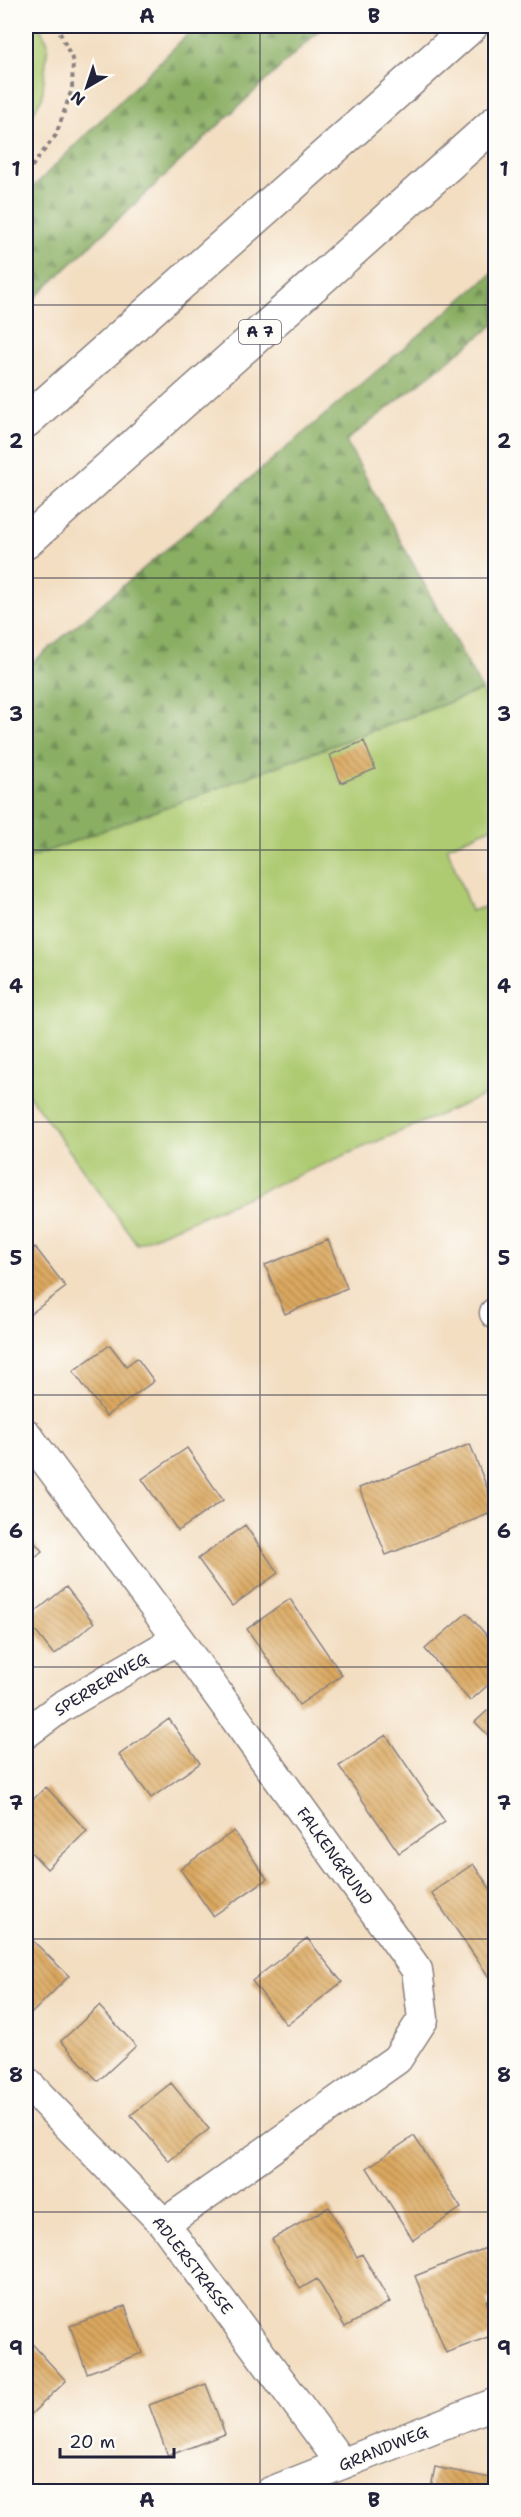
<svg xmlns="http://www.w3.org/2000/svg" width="521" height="2517" font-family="'Shantell Sans',sans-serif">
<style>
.green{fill:#aecb72;stroke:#687656;stroke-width:1.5}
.forest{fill:url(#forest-firs);stroke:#566850;stroke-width:1.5}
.building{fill:url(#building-back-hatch)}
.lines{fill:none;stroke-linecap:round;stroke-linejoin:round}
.street-casing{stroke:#8a807e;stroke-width:33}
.highway-casing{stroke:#8a807e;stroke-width:36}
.path{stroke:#8a807e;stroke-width:4;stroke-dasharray:4.5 4.5;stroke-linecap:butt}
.street{stroke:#fff;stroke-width:30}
.highway{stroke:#fff;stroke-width:33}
.grid{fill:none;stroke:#22223b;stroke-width:1.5;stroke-opacity:0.55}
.labels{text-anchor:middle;stroke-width:5;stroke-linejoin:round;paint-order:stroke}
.shield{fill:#fdfcf7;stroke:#646373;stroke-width:1.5}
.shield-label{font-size:15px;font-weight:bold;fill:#22223b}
.street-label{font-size:16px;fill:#22223b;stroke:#fdfcf7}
.neatline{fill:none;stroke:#22223b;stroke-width:2}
.grid-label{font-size:20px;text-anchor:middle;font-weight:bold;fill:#22223b}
</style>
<defs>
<pattern id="forest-firs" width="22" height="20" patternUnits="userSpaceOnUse" patternTransform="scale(1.5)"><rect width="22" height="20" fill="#8aaf64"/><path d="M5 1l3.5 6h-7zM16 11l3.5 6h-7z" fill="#708e54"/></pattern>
<pattern id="building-back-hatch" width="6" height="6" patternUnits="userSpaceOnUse" patternTransform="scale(1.5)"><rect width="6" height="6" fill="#dba85f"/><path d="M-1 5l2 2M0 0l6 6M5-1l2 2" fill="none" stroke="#b18850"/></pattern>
</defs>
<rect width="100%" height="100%" fill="#fdfcf7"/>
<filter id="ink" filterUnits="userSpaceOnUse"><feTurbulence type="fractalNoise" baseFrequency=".0167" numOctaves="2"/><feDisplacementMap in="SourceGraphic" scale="12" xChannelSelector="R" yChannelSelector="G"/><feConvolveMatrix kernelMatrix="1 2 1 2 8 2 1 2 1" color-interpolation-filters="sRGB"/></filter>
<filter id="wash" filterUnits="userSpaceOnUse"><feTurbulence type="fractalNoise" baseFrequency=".008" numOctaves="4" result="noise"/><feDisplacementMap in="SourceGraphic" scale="24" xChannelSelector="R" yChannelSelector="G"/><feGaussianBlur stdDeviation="1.35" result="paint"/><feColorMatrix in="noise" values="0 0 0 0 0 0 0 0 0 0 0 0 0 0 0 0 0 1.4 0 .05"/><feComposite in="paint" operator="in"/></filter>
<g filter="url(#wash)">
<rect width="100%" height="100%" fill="#f3dec2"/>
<path class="green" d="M26,26H39L48,43L42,98L26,125Z
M482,690L495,720V826L447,847L471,911L495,904V1091L137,1244L26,1091V859Z"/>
<path class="forest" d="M178,26H324L26,306V194L190,32Z
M495,271V324L346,441L482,690L26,859V668Z"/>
<g id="blocks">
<path class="building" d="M364,741L375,769L341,783L330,755Z
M328,1240L347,1288L285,1314L265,1265Z
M35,1247L66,1287L29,1315L26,1310V1254Z
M110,1345L126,1366L137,1358L154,1381L106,1416L73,1371Z
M470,1444L496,1511L386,1555L359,1488Z
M187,1448L223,1500L178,1531L142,1479Z
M245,1525L278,1573L232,1606L198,1559Z
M26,1532L42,1551L26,1566Z
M66,1587L94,1623L54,1655L26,1619Z
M290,1599L342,1675L299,1705L247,1629Z
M467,1613L496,1646V1678L470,1701L425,1649Z
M496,1703V1743L475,1722Z
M169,1719L200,1763L151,1798L119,1755Z
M386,1735L445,1822L399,1853L339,1766Z
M46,1787L87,1831L47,1869L26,1847V1806Z
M234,1831L267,1879L213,1916L180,1869Z
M473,1864L496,1897V1973L489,1977L431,1893Z
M28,1936L69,1976L32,2013L26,2006V1939Z
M307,1938L342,1982L287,2025L252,1981Z
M99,2006L136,2046L98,2081L61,2041Z
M171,2083L209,2129L169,2161L131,2115Z
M414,2136L461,2208L413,2240L367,2168Z
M329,2207L357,2257L362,2254L390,2302L345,2327L317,2279L300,2289L272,2239Z
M486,2248L496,2271V2297L486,2301L496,2324V2334L446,2353L415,2276Z
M125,2306L142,2353L87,2373L70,2326Z
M26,2337L66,2381L26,2419Z
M206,2384L225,2434L168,2456L149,2405Z
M435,2467L496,2479V2492H430Z"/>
</g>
</g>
<g filter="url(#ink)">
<use href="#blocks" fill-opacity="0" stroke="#8a807e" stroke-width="1.5"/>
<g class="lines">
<defs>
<path id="street" d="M495,1313L496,1314
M26,1434L178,1639L417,1970L423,2019L397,2059L164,2224
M26,1733L61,1707L178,1639
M26,2082L164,2224L342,2464
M271,2492L496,2403"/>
<path id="highway" d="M26,421L471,26
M26,542L496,122"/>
</defs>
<use href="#street" class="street-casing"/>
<use href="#highway" class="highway-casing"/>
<path class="path" d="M26,174L56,135L72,89L73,61L57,26"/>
<use href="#street" class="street"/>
<use href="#highway" class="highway"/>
</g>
</g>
<path class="grid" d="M260,26V2492M26,305H496M26,578H496M26,850H496M26,1122H496M26,1395H496M26,1667H496M26,1939H496M26,2212H496"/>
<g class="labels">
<rect class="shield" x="239" y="320" width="42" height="24" rx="4.5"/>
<g class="shield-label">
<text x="260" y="337">A 7</text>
</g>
<g class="street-label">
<text transform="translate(101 1684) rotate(-31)" y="6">SPERBERWEG</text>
<text transform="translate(335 1856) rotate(54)" y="6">FALKENGRUND</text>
<text transform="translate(193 2265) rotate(52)" y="6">ADLERSTRASSE</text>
<text transform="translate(383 2448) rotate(-22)" y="6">GRANDWEG</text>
</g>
</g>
<rect width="521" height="2517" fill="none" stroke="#fdfcf7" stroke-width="66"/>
<g transform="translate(87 87) rotate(219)" stroke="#fdfcf7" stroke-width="4.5" paint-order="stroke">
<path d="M0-4.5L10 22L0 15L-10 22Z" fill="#22223b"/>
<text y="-9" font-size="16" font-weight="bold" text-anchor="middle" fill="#22223b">N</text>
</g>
<path d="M60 2448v9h114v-9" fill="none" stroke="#22223b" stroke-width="3"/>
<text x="69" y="2448" font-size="18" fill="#22223b" stroke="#fdfcf7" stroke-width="4.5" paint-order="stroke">20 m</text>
<rect x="33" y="33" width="455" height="2451" class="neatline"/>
<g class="grid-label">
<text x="147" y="23">A</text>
<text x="374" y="23">B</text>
<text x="16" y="176">1</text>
<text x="504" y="176">1</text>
<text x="16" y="448">2</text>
<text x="504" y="448">2</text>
<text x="16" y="721">3</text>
<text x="504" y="721">3</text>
<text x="16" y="993">4</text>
<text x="504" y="993">4</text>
<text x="16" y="1265">5</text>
<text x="504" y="1265">5</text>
<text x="16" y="1538">6</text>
<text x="504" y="1538">6</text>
<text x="16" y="1810">7</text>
<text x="504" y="1810">7</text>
<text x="16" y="2082">8</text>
<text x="504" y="2082">8</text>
<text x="16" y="2355">9</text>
<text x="504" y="2355">9</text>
<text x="147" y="2507">A</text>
<text x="374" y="2507">B</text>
</g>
</svg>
